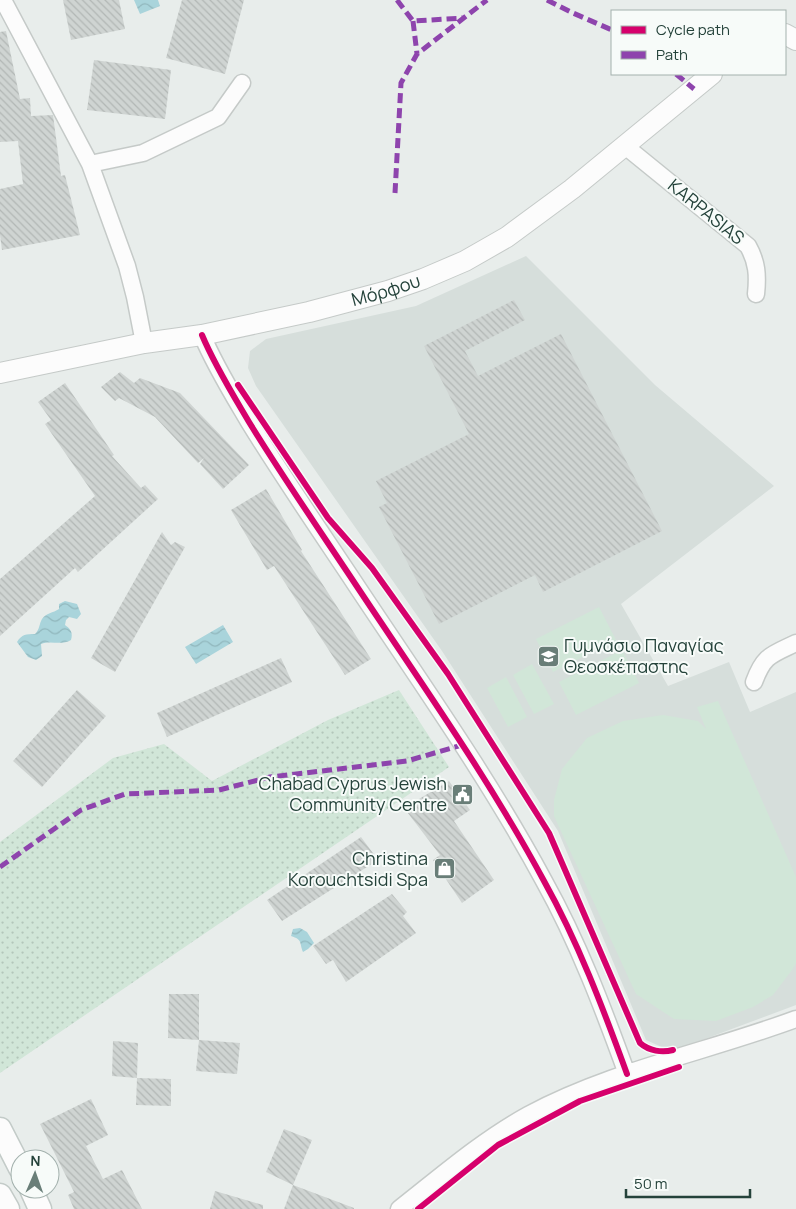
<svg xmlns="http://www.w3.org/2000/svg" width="796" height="1209" font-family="Manrope,sans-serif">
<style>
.built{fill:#d6dedb}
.grass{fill:url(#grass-dots)}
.garden{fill:#d1e6d8}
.water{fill:url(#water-waves)}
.building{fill:url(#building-back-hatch)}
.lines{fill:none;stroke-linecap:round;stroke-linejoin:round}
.minor-casing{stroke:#c5cac8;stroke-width:19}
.tertiary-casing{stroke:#c5cac8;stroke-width:22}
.secondary-casing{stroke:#c3cbc8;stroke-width:25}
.minor{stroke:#fcfcfc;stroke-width:16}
.tertiary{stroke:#fcfcfc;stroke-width:20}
.secondary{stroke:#fcfcfc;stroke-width:22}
.quiet{stroke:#8e44ad;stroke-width:5;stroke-dasharray:10 5;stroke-linecap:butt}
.cycleway-casing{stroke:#f7fbf9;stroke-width:9}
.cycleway{stroke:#d6006c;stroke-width:6}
.labels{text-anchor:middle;stroke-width:4;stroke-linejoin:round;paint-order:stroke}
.street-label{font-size:18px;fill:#24423a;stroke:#f7fbf9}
.poi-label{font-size:18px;fill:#24423a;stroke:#f7fbf9;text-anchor:end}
</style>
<defs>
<pattern id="grass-dots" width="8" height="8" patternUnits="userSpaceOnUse" patternTransform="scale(1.25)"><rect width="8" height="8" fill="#d1e6d8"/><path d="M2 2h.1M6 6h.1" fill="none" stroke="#b3c6ba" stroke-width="1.8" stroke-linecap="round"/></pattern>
<pattern id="water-waves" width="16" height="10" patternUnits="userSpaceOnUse" patternTransform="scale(1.25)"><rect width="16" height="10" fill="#a9d4db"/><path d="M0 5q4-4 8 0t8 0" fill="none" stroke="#91b7bd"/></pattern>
<pattern id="building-back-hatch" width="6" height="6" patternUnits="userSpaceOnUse" patternTransform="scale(1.25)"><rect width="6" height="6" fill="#cfd4d2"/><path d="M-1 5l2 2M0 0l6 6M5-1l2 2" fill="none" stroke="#b2b7b5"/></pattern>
</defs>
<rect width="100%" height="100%" fill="#e8edeb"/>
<path class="built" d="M526,256L655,385L774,486L621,604L668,686L729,662L750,712L796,692V1005L678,1049L664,1048L646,1040L558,831L442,651L256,386L248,368L250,351L266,339L416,306Z"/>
<path class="grass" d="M399,690L449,767L0,1073V842L113,758L164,744L212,781L328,720Z"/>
<path class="garden" d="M599,607L616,640L553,672L536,639Z
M622,650L639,683L576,715L559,682Z
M532,664L554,704L534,714L513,675Z
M506,677L527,717L508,727L487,688Z
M718,701L796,877V963L792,970L773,995L753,1007L716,1021L674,1019L636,994L554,816V800L562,769L587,738L623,721L663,715L698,721L706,729L697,707Z"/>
<path class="water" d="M134,0H158L160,6L140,14Z
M65,601L77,604L81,614L77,619L69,617L66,620L65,625C71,629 73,633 71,640C61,646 51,640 41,644L42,656L36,660L28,657L17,642C22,634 26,634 35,634C40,629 39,624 42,619C46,613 53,613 59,609V604Z
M223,625L233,642L196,664L185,647Z
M300,928L307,932L314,943L308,949L303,952C299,942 303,940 291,936L293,929Z"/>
<path class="building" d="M63,0H119L125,29L71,40Z
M182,0H244L225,74L166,58Z
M6,31L20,99L30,98L31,116L53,115L61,176L65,175L80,235L2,250L0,235V189L23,184L18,141L0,142V32Z
M94,60L171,70L165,119L87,110Z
M514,300L525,320L465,351L478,376L561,334L662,531L543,592L535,575L439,624L379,507L387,503L376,481L469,434L424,346Z
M120,372L134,383L140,378L180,393L249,465L223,489L200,464L204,458L198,463L155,417L119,398L115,401L101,387Z
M65,383L114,455L112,456L141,488L145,485L158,499L78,572L75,568L0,636V579L95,496L45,424L51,420L38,402Z
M266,489L302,550L301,551L371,659L345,675L274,566L267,570L231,510Z
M162,532L171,545L175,542L185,547L115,672L91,658Z
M281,658L292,682L167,737L157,713Z
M77,690L106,716L42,787L13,761Z
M449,781L470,810L454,821L494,880L462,903L433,860L440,855L404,808Z
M361,837L378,860L282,921L267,900Z
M392,894L407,912L403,916L416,933L346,982L333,960L326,964L313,946Z
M169,994H199V1040L168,1038Z
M199,1040L240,1043L237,1074L196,1071Z
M113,1041L138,1043L137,1078L112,1076Z
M137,1078L171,1079V1106L136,1105Z
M91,1099L108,1135L86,1146L103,1179L122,1170L142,1209H74L68,1195L74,1192L40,1124Z
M284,1129L312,1140L293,1185L266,1172Z
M293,1185L354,1208V1209H284Z
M215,1191L263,1205V1209H210Z"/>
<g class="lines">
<defs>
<path id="minor" d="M3,0L90,164L127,266L135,297L144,343
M625,146L748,246C757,262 758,275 756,294
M90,164L143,153L218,117L242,83
M202,335C215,366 232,393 249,422C281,474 316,525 350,576C416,676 487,775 544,881C578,942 603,1008 627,1074
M754,682C764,655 771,655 796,643
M399,1209C441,1176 481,1141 528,1115C612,1070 707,1052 796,1019"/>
<g id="tertiary">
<path d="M785,34L796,40"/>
<path id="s1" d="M0,373L144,343L202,335L309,312L388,291L423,279L465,261L507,237L572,189L712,74"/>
</g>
<path id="secondary" d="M0,1129L20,1168
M31,1189L40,1209
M0,1195L8,1209"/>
</defs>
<use href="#minor" class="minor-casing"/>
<use href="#tertiary" class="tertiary-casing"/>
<use href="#secondary" class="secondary-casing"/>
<use href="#minor" class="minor"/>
<use href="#tertiary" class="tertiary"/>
<use href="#secondary" class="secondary"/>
<path class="quiet" d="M397,0L413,21L463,18
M547,0L573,13L612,30
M413,21L417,54
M676,74L694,89
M395,193L401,83L417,54L487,0
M0,867L81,810L125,794L219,790L270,777L407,761L462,745"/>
<defs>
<path id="cycleway" d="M202,335C215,366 232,393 249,422C281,474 316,525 350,576C416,676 487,775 544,881C578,942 603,1008 627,1074
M238,385L328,518L372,568L448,674L549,833L640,1043C649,1051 662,1053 673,1050
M418,1209L498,1145L580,1101L679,1067"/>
</defs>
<use href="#cycleway" class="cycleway-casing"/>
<use href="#cycleway" class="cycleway"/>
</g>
<defs>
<symbol id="school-square" viewBox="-11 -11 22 22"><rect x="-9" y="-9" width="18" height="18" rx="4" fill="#697e78" stroke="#f7fbf9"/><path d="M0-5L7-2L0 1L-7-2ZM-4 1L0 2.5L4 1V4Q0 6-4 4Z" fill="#fff"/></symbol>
<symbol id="civic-square" viewBox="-11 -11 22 22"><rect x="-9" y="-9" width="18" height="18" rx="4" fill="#697e78" stroke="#f7fbf9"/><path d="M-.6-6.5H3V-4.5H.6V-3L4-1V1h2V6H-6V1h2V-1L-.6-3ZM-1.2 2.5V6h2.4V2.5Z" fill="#fff"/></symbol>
<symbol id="shop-square" viewBox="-11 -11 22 22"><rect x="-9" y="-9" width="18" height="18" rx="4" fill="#697e78" stroke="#f7fbf9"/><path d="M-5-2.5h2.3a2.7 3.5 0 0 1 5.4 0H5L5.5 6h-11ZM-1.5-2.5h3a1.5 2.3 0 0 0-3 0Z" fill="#fff"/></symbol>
</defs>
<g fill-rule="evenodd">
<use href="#school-square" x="536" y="644" width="25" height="25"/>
<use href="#civic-square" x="450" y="782" width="25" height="25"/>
<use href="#shop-square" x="432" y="856" width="25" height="25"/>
</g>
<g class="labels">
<g class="street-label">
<text transform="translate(706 212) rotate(39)" y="6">KARPASIAS</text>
<text dy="6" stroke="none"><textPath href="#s1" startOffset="395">Μόρφου</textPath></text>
</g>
<g class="poi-label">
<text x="564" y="652" text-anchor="start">Γυμνάσιο Παναγίας<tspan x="564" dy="21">Θεοσκέπαστης</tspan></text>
<text x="447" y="790">Chabad Cyprus Jewish<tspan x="447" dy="21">Community Centre</tspan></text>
<text x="428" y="865">Christina<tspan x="428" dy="21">Korouchtsidi Spa</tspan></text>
</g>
</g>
<rect x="611" y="10" width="175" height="65" fill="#f7fbf9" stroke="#a3b1ad"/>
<rect x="621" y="26" width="25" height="8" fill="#d6006c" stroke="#a3b1ad"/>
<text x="656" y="35" font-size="15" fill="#24423a">Cycle path</text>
<rect x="621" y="51" width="25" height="8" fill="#8e44ad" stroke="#a3b1ad"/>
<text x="656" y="60" font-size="15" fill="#24423a">Path</text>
<g transform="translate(35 1174) rotate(2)"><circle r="24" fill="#f7fbf9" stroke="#a3b1ad"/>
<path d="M0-4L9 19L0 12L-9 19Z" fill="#697e78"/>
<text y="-8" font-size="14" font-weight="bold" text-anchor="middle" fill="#24423a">N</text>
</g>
<path d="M626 1189v8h124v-8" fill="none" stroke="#24423a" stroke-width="2.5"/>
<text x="634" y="1189" font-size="15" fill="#24423a" stroke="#f7fbf9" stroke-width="4" paint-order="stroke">50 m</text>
</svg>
